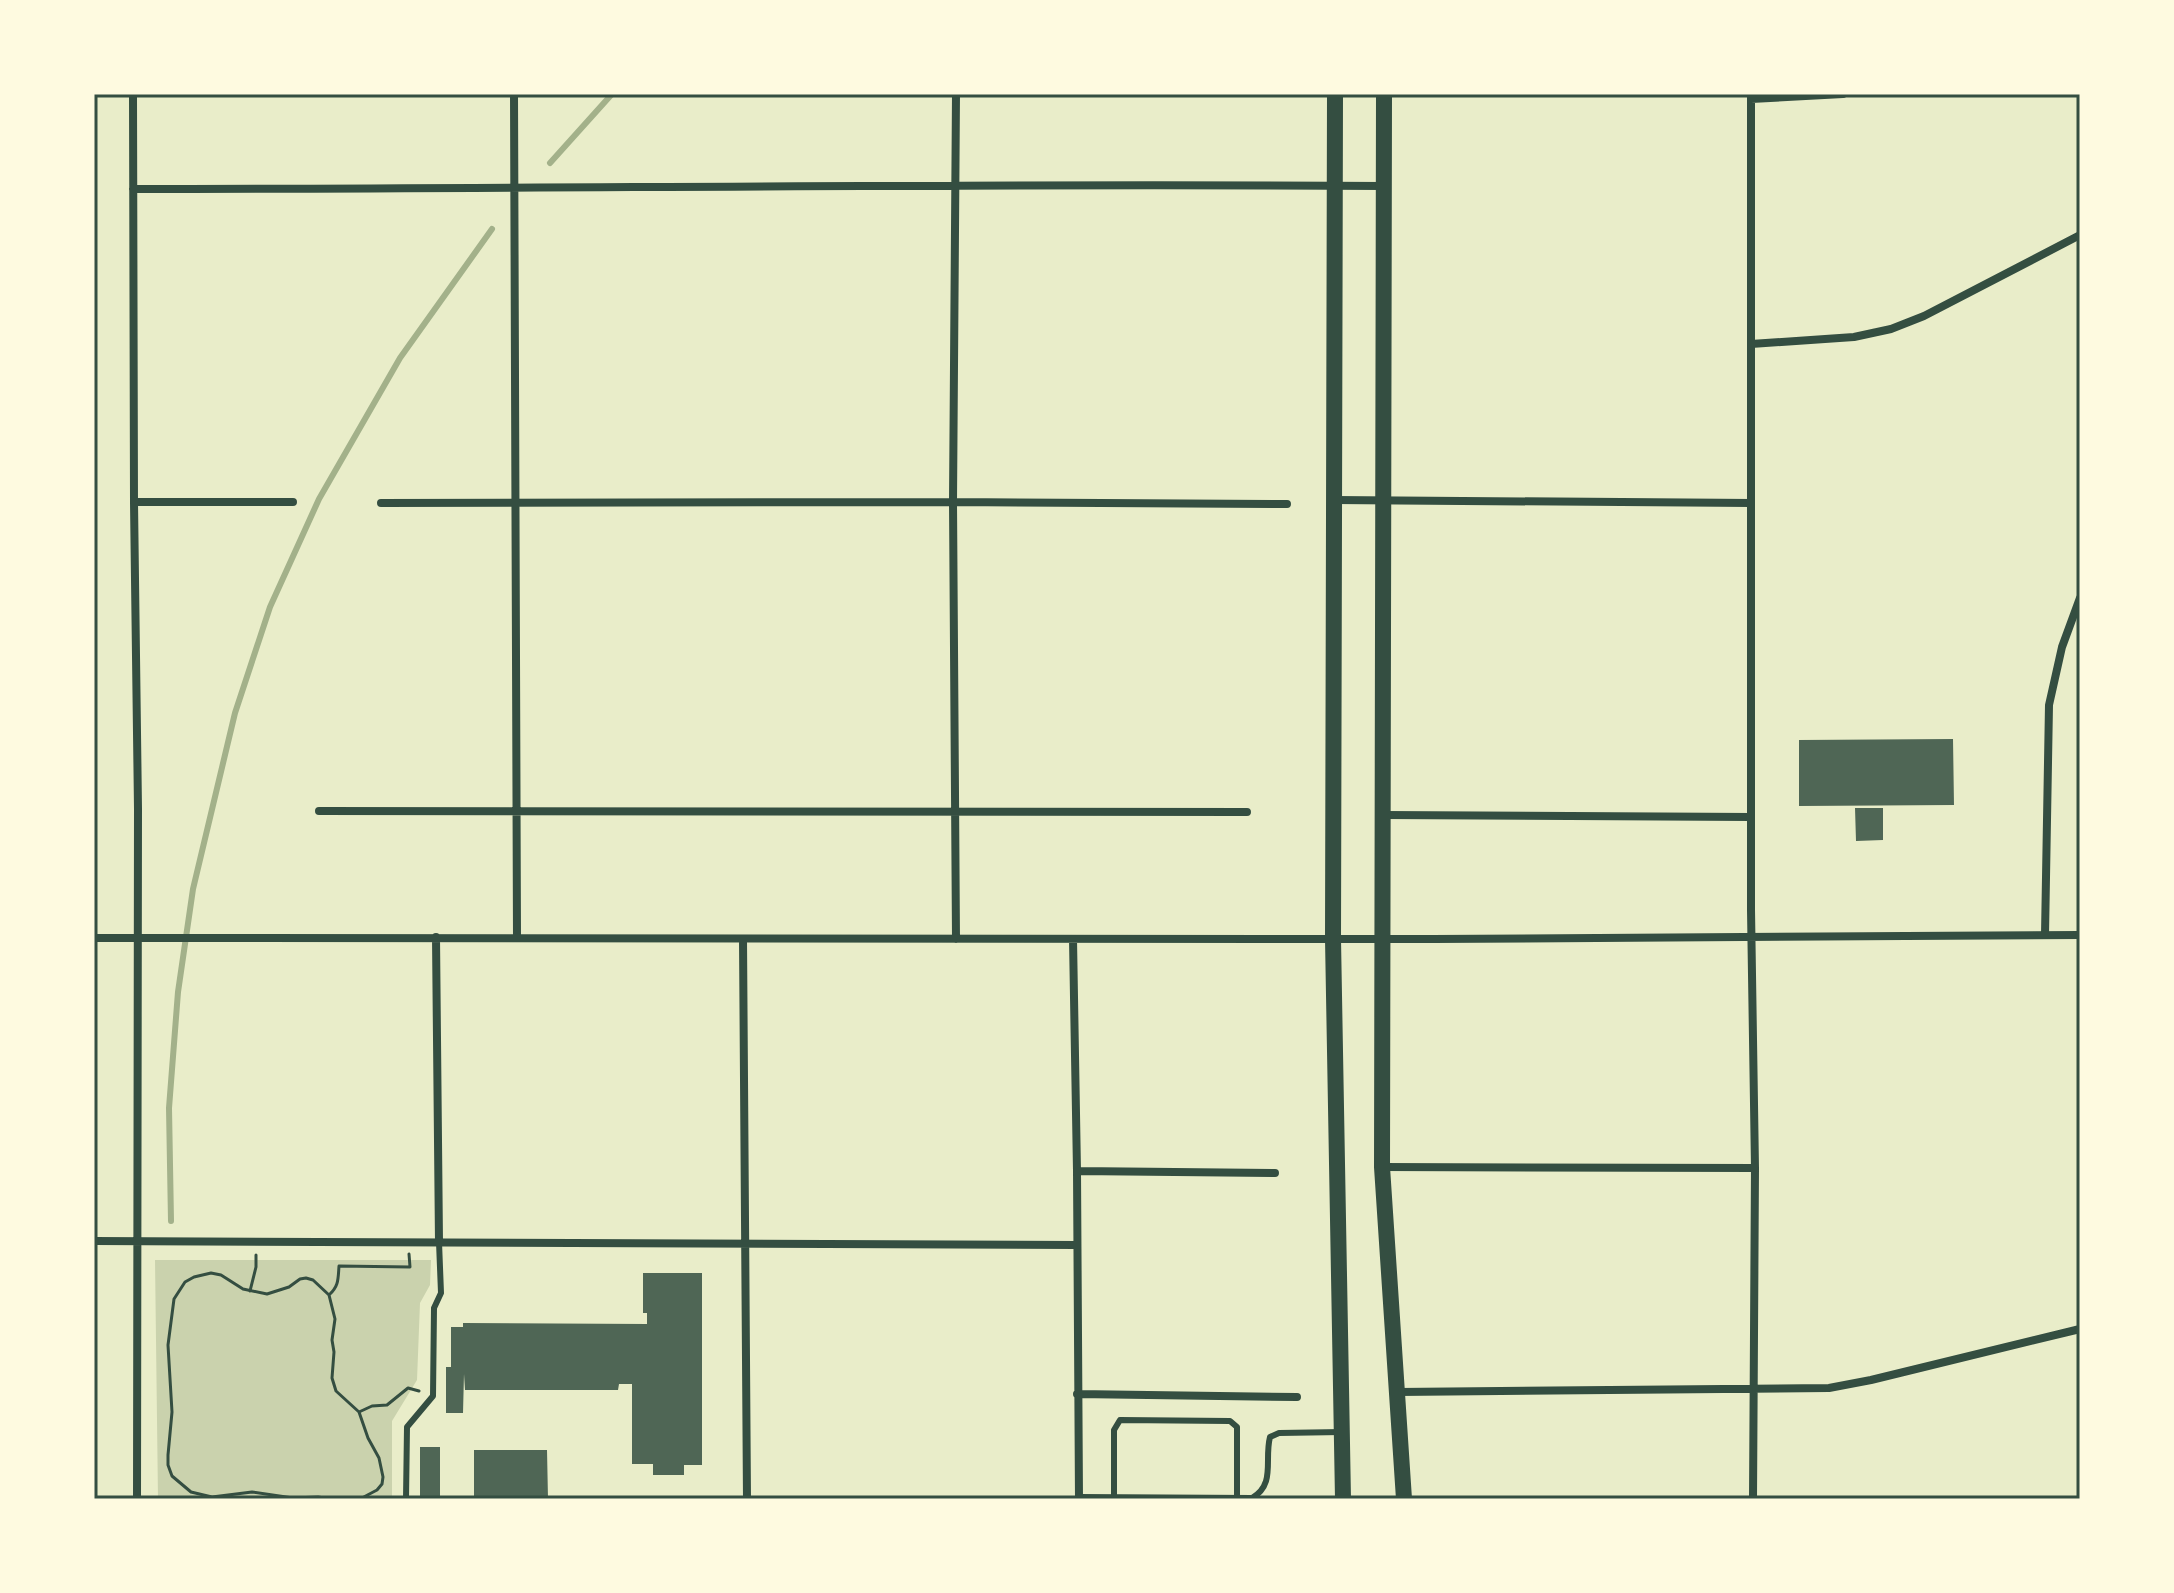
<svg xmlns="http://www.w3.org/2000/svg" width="2174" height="1593" font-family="'Noto Sans',sans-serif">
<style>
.green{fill:#cad2ad}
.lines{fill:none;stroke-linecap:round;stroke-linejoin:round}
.stream{stroke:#a3b18a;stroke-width:6}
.building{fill:#4f6655}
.path{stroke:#344e41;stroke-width:3}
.service{stroke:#344e41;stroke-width:6}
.minor{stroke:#344e41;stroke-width:8}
.secondary{stroke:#344e41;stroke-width:16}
.neatline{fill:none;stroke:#344e41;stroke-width:3}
</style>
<rect width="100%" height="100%" fill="#e9edc9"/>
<path class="green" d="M155,1260H431L430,1285L420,1303L417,1380L392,1421V1499H158Z"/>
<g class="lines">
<path class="stream" d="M550,163L612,94
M171,1221L169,1108L178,992L193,889L235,713L270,607L319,499L400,358L492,229"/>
</g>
<path class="building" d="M1953,739L1954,805L1799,806V740Z
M1855,808H1883V840L1856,841Z
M643,1273H702V1465H684V1475H653V1464H632V1384H619L618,1390H465L464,1374L463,1413H446V1367H451V1327H463V1323L647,1324V1313H643Z
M420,1447H440V1499H420Z
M474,1450H547L548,1499H474Z"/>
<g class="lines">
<path class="path" d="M250,1291L256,1267V1255
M329,1295C339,1286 338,1279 339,1266L410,1267L409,1254
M359,1412L372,1406L387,1405L408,1388L419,1391
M332,1499L318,1497L293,1498L252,1492L212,1497L191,1492L172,1476L168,1465V1455L172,1412L168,1345L174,1299L185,1282L194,1277L211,1273L221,1275L243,1289L267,1294L289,1287L300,1279L306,1278L313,1280L329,1295L335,1319L332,1340L334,1352L332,1378L336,1391L359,1412L368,1438L379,1458L383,1477L382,1484L377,1490L360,1499"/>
<path class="service" d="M1079,1497L1252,1498C1276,1484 1264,1460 1270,1437L1279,1433L1342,1432
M1114,1497V1430L1120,1420L1230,1421L1237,1427V1498
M406,1499L407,1427L433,1396L434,1308L441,1293L439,1242"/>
<path class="minor" d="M133,94L134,502L138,809L137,1499
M514,94L517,938
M956,94L953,502L956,939
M1751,94V910L1755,1168L1753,1499
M1751,99L1843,94
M133,189C550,189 967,183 1384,186
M1751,344L1854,337L1891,329L1924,316L2080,235
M1334,500L1751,503
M134,502H293
M381,503L953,502L1287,504
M319,811L1247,812
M1384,815L1751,817
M2045,935L2049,705L2062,647L2080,598
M436,937L439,1242
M94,938L1433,939L2080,935
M743,939L747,1499
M1073,939L1077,1171L1079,1499
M1382,1167L1755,1168
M1077,1171L1275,1173
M94,1241L1077,1245
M1398,1392L1829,1388L1871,1380L2080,1329
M1077,1394L1297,1397"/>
<path class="secondary" d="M1335,94L1333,939L1343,1499
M1384,94L1382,1167L1404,1499"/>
</g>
<rect width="2174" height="1593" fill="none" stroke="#fefae0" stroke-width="192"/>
<rect x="96" y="96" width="1982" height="1401" class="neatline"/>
</svg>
